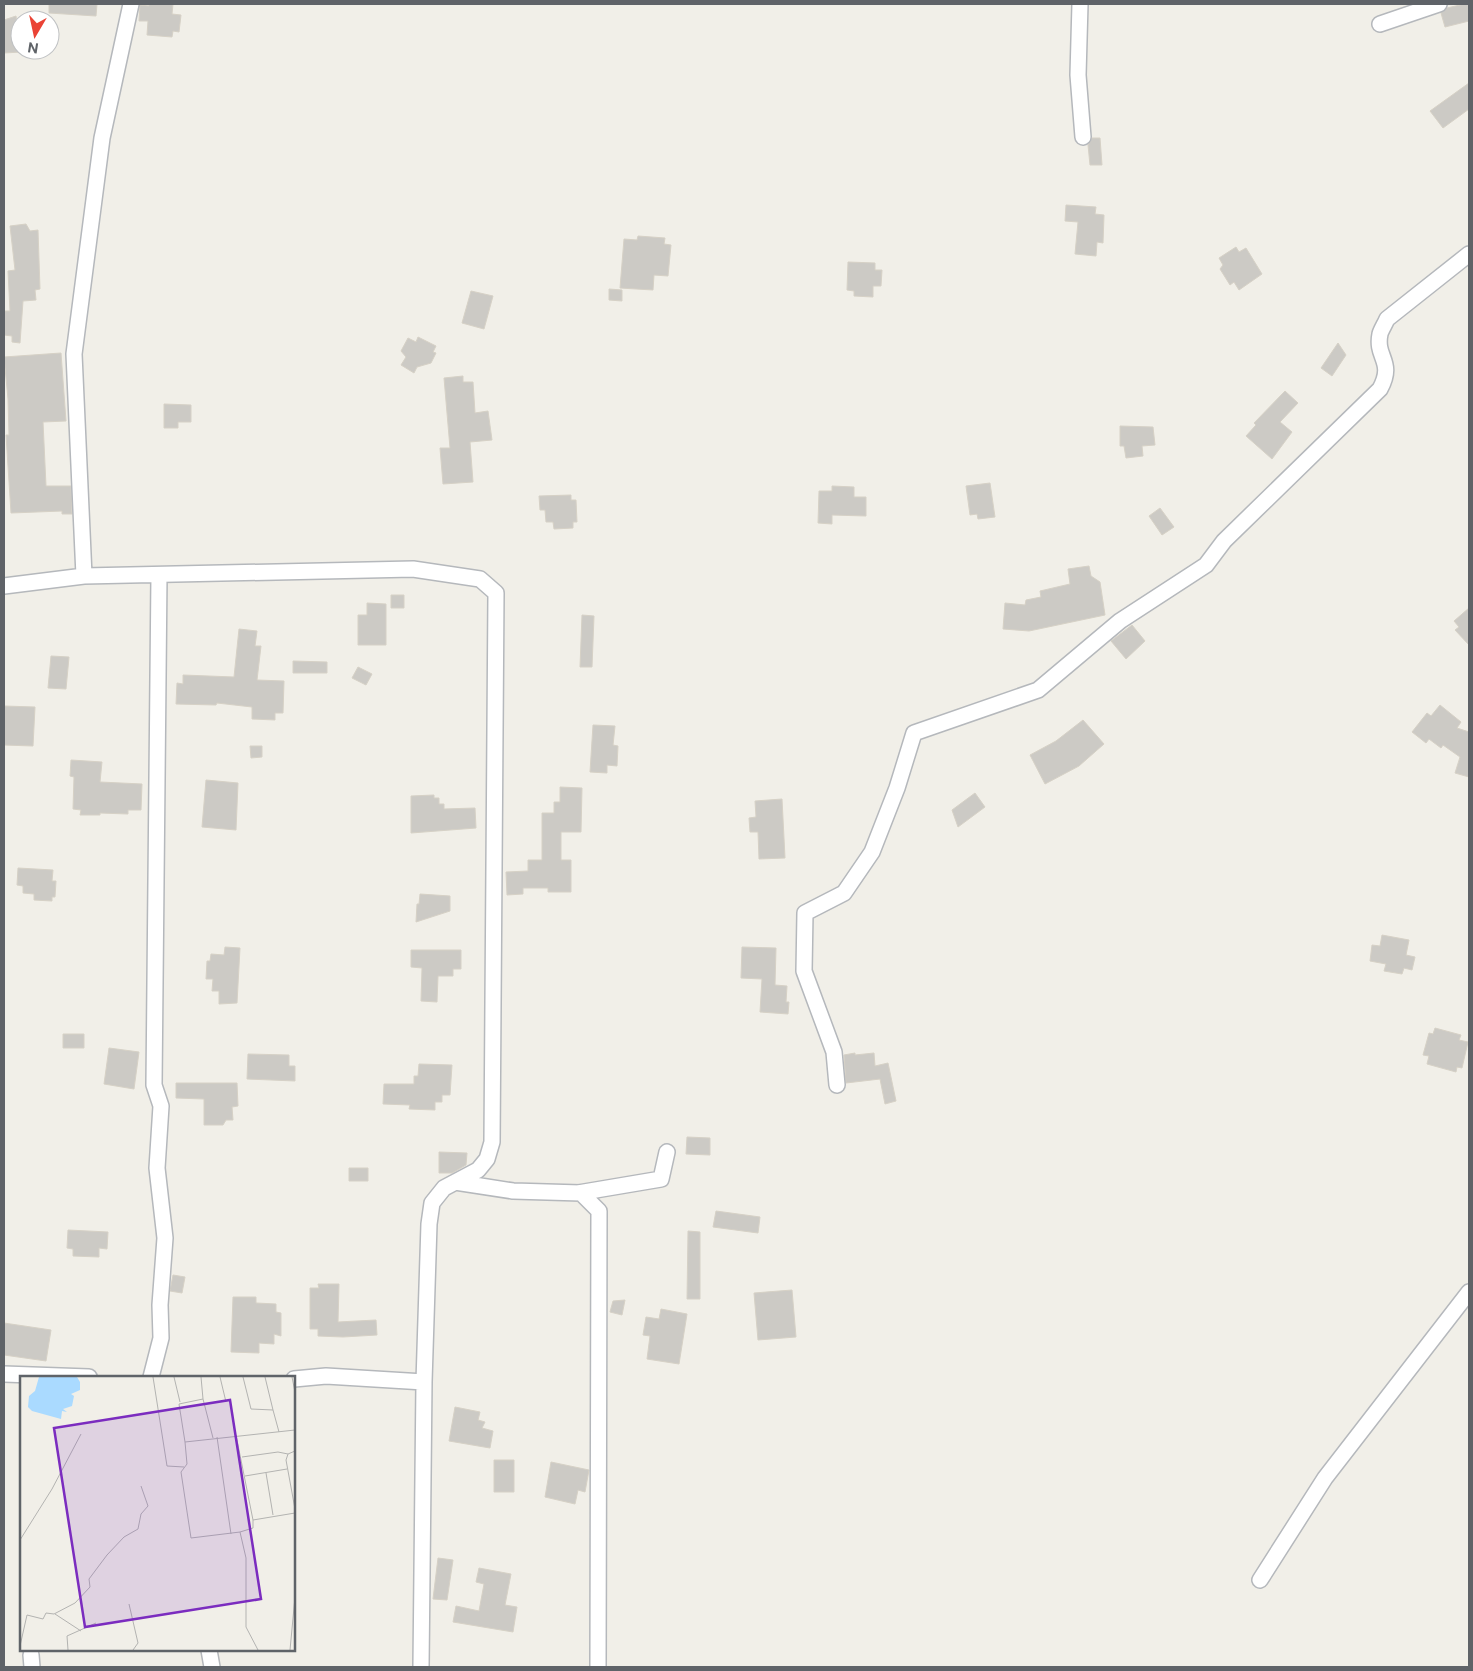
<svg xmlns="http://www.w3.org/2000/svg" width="1473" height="1671" font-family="'Public Sans',sans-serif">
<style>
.building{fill:#cccac5;stroke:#d6d1c6}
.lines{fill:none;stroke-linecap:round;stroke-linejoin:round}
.minor-casing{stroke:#b5b8bc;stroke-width:18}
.minor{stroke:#fff;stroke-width:15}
.inset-road{fill:none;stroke:#b3b3b1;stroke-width:1}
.view{fill:#7b2cbf;fill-opacity:0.15;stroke:#7b2cbf;stroke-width:2.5}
.inset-edge{fill:none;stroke:#5f6368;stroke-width:2.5}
</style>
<rect width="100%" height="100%" fill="#f1efe8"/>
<path class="building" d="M49,4H97L96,16L49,13Z
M149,4H173L172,14L181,15L179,32L173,31L172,37L147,35L148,21H139L140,5L149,6Z
M1464,4H1469V21L1445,27L1441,13L1447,8Z
M16,16L21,52L4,53V20Z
M1469,83V109L1443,128L1430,111Z
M1092,138H1100L1102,165H1090L1088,145Z
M1066,205L1096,207L1095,214L1104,215L1103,243L1097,242L1096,256L1075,254L1078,222L1065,221Z
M26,224L30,231L38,230L40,289L35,290L36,300L23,301L20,343L12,342V336L4,335V311H10L8,271L15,270L10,226Z
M638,236L665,238L664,244L671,245L668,276L654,275L653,290L620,288L624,239L637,240Z
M1236,247L1239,252L1246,248L1262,274L1239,290L1234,282L1230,285L1220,269L1223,265L1219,258Z
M848,262L875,263V270H882L881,286H873V297L854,296V291L847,290Z
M609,289L622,290V301L609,300Z
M471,291L493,296L484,329L462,323Z
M418,337L436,346L433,352L436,353L431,363L417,367L414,373L401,365L406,357L401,351L408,338L416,342Z
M1338,343L1346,355L1332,376L1321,368Z
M61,353L66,421L43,422L46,486H71L72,514H62V511L11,513L6,435H9L8,399L4,357Z
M463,376V382H473L475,413L488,411L492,440L470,442L473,482L443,484L440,448H450L444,378Z
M1285,391L1298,403L1280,422L1292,432L1272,459L1246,436L1256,425L1254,423Z
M164,404L191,405V422H178V428H164Z
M1120,426L1153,427L1155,445L1142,446L1143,456L1126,458L1124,446H1120Z
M990,483L995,517L978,519L977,514L970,515L966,486Z
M832,486L854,487V497H866V516L832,515V524L818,523L819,491H832Z
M571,495V500H576L577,522H573V528L554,529L553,522H546L545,510H540L539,496Z
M1160,508L1174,527L1162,535L1149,516Z
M1089,566L1091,576L1100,582L1105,615L1029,631L1003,629L1005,603L1025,605L1026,600L1041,597L1040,591L1070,584L1068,569Z
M391,595H404V608H391Z
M367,603L386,604V645H358V615H367Z
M1469,608V645L1455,630L1459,627L1454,621Z
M582,615L594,616L592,667H580Z
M1132,625L1145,641L1126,659L1111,641Z
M239,629L257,631L255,646H261L257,680L284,681L283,713H275V720L252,719V707L217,703L216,705L176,704L177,683L183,684V675L234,677Z
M51,656L69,657L66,689L48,688Z
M293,661L327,662V673H293Z
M358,667L372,674L366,685L352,678Z
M1440,705L1461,722L1457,728L1469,732V777L1455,773L1460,757L1443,745L1441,748L1429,739L1426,743L1412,732L1427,713L1431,716Z
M4,706L35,707L33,746L4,745Z
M1083,720L1104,744L1079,766L1045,784L1030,755L1056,741Z
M593,725L615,726L613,745L618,746L617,766L607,765V773L590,772Z
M250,746H262V757L251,758Z
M71,760L102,762L100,782L142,784L141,810H128V814L100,813V815H80L81,810L73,809L74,777L70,776Z
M206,780L238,783L236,830L202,827Z
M560,787L582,788L581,832H561V860H571V892H548V888H523V894L507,895L506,872L528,871V860H542V813H554V802H560Z
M975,793L985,807L958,827L952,810Z
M434,795V798H439V804H444V809L475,808L476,828L411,833V796Z
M782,799L785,858L759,859L758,832H750L749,818L756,817L755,801Z
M18,868L53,870L52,881H56L55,897H52V901L34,900V894L23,893V886L17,885Z
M420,894L450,896V911L416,922L417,904H419Z
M1382,935L1409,940L1406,955L1415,957L1412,970L1404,968L1402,974L1384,971L1386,964L1370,961L1372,945L1380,946Z
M225,947L240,948L237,1003L219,1004V991H212L213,979H206L207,961H210L211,954L224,955Z
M742,947L776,948L775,985L787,986L786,1002H789L788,1014L760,1012L762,979L741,978Z
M411,950H461V969H453V976H438L437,1002L421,1001L422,968L411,967Z
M1435,1028L1461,1035L1459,1040L1468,1042L1462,1068L1457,1067L1456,1072L1427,1064L1429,1056L1423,1055L1429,1033L1433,1034Z
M63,1034H84V1048H63Z
M109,1048L139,1052L134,1089L104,1084Z
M855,1053V1055L874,1053L875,1066L888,1063L896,1101L885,1104L880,1079L846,1083L844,1055Z
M248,1054L289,1055V1066H295V1081L247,1079Z
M419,1064L452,1065L450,1095H442V1102H435V1110L409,1109L410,1105L383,1104L384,1084H414V1076H418Z
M176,1083H237L238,1106L232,1107L233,1120H226L223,1125H204V1099L176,1098Z
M687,1137L710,1138V1155L686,1154Z
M439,1152L467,1153L466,1165L452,1173H439Z
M349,1168H368V1181H349Z
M716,1211L760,1217L758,1233L713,1227Z
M68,1230L108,1232L107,1249L99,1248V1257L73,1256V1249L67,1248Z
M688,1231L700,1232V1299H687Z
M173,1275L185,1277L182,1293L170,1291Z
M318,1284H339L338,1322L376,1320L377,1335L343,1337L318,1336V1329H310V1288H319Z
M792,1290L796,1337L758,1340L754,1293Z
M233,1297H256V1303L276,1304V1312L281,1313V1336L274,1334V1344L259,1343V1353L231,1352Z
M625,1300L622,1315L610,1312L613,1301Z
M661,1309L687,1314L679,1364L647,1359L650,1336L643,1335L646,1317L659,1319Z
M4,1323L51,1330L46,1361L4,1355Z
M455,1407L480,1412L478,1420L485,1422L482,1428L493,1431L490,1448L449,1441Z
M494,1460H514V1492H494Z
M551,1462L589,1470L585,1492L578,1490L575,1504L545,1497Z
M438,1558L453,1560L447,1600L433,1599Z
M479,1568L511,1574L505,1605L517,1607L513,1632L453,1622L456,1606L479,1611L484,1584L476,1582Z"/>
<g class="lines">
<defs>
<path id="minor" d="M1080,4L1078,75L1083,137
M1380,24L1439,4
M84,576L413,569L480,579L496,593L492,1142L487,1159L478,1170L444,1188L432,1203L429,1224L424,1382
M4,586L84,576L74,354L102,138L131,4
M837,1085L834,1052L804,971L805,913L844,893L872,852L897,788L914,733L1038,690L1120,621L1206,565L1224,541L1380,389C1395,361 1375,358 1380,334C1381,330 1385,324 1387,319L1469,254
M455,1182L513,1191L581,1193L599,1211L598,1667
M578,1193L661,1179L667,1152
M4,1374L89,1377
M151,1377L161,1338L160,1305L165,1238L157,1168L161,1106L154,1085L159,575
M294,1379L326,1376L424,1382L421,1667
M1260,1580L1325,1478L1469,1292
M209,1650L212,1667
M31,1655L32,1667"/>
</defs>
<use href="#minor" class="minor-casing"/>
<use href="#minor" class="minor"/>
</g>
<g transform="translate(20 1376)">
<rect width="275" height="275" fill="#f1efe8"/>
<path d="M19,1H57L60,6V14L51,18L54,20L52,30L43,33L47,36L42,35L41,43L12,35L8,31L9,20L15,15Z" fill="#aadaff"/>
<path class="inset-road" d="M133,1L147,90L164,91M154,1L160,26M181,1L183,23L159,28L165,66L275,54M200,1L206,26M223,1L231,33L253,34L259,56M245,1L253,34M272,1L275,16M183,23L193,62M216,59L233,144M197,61L211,158M165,66L167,88L161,96L171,162L220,156M275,75L268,78L266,84L275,133M222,81L258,76L268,78M246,97L253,139M225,100L267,93M0,164L32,113L61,58M109,228L118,267L113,274M35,238L61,255M0,270L7,239L23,243L26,237L34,238L55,227L70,211L69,203L87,179L104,161L118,153L121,138L128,130L121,110M48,274L47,260L76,247M238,274L226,251V182L220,156L233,152V144L275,137M270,274L275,221"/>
<path class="view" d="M210,24L241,223L65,251L34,52Z"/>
<rect width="275" height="275" class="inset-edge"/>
</g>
<rect width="1473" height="1671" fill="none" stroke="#5f6368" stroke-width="10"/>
<g transform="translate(35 35) rotate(189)"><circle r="24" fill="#ffffff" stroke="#bfc1c3"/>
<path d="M0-4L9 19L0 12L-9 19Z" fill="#ea4335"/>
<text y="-8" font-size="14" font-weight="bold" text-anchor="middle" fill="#5f6368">N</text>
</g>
</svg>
